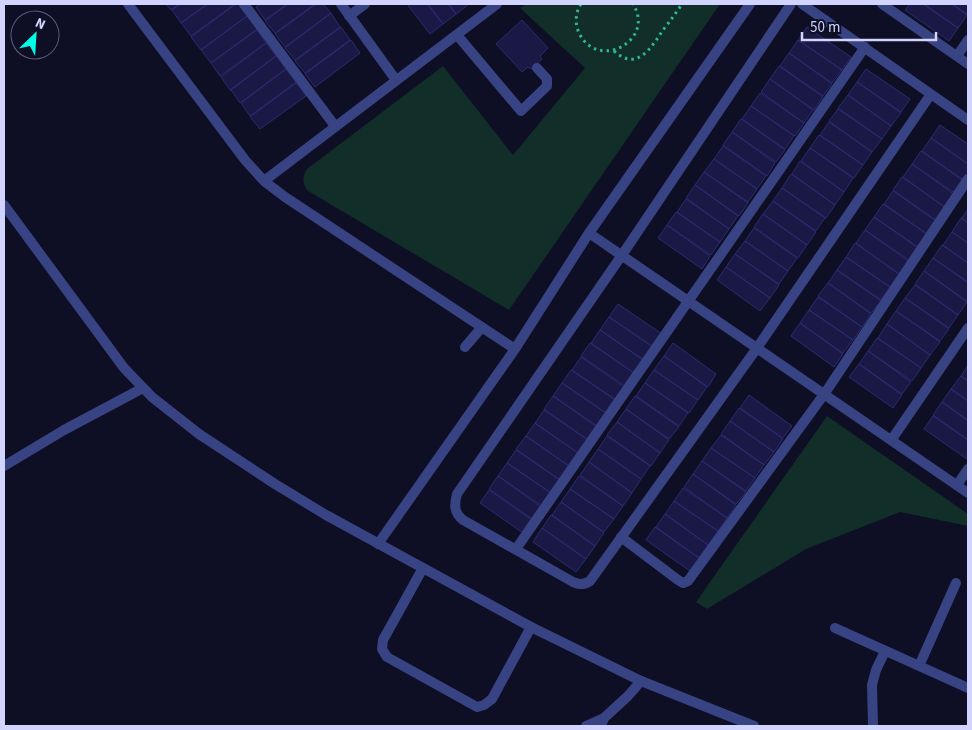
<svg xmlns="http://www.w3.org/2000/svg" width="972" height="730" font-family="'Source Sans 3',sans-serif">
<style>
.green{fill:#112e28}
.building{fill:#1a1945;stroke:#2c2b72}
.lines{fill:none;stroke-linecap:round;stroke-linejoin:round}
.path{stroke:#2cb896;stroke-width:3;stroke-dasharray:2.5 4;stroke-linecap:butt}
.service{stroke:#384384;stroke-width:10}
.minor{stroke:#384384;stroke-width:10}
.tertiary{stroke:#384384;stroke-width:10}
</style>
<rect width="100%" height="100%" fill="#0e0e24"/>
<path class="green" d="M526,4H720L509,310L308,191C302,184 302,176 307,169L443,66L513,155L585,68L520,8Z
M827,416L968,514V526L900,512L806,549L707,609L696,602Z"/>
<path class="building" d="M166,4H179L171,10Z
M180,4H207L181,23L172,10Z
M208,4H235L191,36L181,23Z
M236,4H238L247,16L201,50L191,37Z
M260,4H287L265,20L256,7Z
M288,4H315L275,33L265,21Z
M316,4H323L331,13L285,47L275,34Z
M407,4H427L443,24L430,34Z
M428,4H448L456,14L443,24Z
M449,4H469L456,14Z
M910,4H923L958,28L949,41L905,10Z
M924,4H952L967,15L958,28Z
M952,4H968V13L967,14Z
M331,13L340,27L295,60L285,48Z
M247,16L257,29L211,63L201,50Z
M522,20L548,48L540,56L542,59L531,69L528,67L522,72L496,44Z
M341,27L350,40L305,73L295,61Z
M807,27L851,57L842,70L798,40Z
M257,30L266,43L220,76L211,63Z
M351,40L360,53L315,87L305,74Z
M798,40L842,70L832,83L789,53Z
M266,43L276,56L230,90L221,77Z
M789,53L832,84L823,96L780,66Z
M276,56L286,69L240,103L231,90Z
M779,66L823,97L814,110L770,79Z
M286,69L296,82L250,116L241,103Z
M866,69L910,99L901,112L857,82Z
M770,79L813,110L804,123L761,92Z
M857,82L901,113L891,126L848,95Z
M296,83L306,96L260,129L250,117Z
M760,93L804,123L795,136L751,106Z
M848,95L891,126L882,139L838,108Z
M751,106L794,136L785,149L742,119Z
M838,109L882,139L872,152L829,121Z
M741,119L785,150L776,162L732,132Z
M829,122L872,152L863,165L820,135Z
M940,125L968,144V164L931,138Z
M732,132L775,163L767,176L723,145Z
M819,135L863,165L854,178L810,148Z
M931,138L968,164V177L965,181L922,151Z
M723,146L766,176L757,189L714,159Z
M810,148L853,178L844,192L801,161Z
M921,151L965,182L956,194L912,164Z
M714,159L757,189L748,202L704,172Z
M800,161L844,192L835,205L792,174Z
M912,164L955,195L946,208L903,177Z
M704,172L748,203L739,216L695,185Z
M791,174L835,205L826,218L782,188Z
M902,177L946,208L937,221L893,190Z
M695,185L738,216L729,229L686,198Z
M782,188L825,218L816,231L773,201Z
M893,191L936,221L927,234L884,204Z
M686,199L729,229L720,242L677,212Z
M773,201L816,232L807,245L763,214Z
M883,204L927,234L918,247L874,217Z
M968,209V223L962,218Z
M676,212L720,242L711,255L667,225Z
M763,214L807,245L798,258L754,227Z
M874,217L918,248L909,260L865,230Z
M961,218L968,223V243L952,232Z
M667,225L710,256L702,269L658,238Z
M754,228L797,258L788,271L745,241Z
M865,230L908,261L899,274L856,243Z
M952,232L968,243V263L943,245Z
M745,241L788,271L779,284L735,254Z
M855,243L899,274L890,287L846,257Z
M942,245L968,263V282L933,258Z
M735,254L779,285L770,298L726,267Z
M846,257L890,287L881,300L837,270Z
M933,258L968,283V302L924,271Z
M726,267L770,298L760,311L717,280Z
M837,270L881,301L871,313L828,283Z
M924,271L967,302L958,315L915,284Z
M828,283L871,314L862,327L818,296Z
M915,285L958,315L949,328L905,298Z
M818,297L862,327L853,340L809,310Z
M905,298L949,329L940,341L896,311Z
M618,304L662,334L653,347L609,317Z
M809,310L853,340L843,353L800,323Z
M896,311L940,342L930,355L887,324Z
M609,317L653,347L644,360L600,330Z
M800,323L843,354L834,367L791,336Z
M887,324L930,355L921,368L878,338Z
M600,330L643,360L634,373L591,343Z
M877,338L921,368L912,381L868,351Z
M590,343L634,373L625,386L581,356Z
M673,343L716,374L708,387L664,356Z
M868,351L911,382L902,394L859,364Z
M664,356L707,387L698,400L654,370Z
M581,357L624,387L616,400L572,370Z
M859,364L902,395L893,408L849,377Z
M968,365V381L961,376Z
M571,370L615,400L606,413L562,383Z
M654,370L698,400L689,413L645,383Z
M961,376L968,381V401L951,389Z
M562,383L606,413L597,426L553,396Z
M645,383L688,413L679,426L636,396Z
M951,389L968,401V420L942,402Z
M749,395L792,426L783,438L740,408Z
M553,396L597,427L588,440L544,409Z
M635,396L679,427L669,439L626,409Z
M942,402L968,421V440L933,415Z
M739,408L783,439L774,452L730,421Z
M626,409L669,440L660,453L617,422Z
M544,410L588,440L578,453L535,423Z
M933,416L968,440L967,459L924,429Z
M730,421L774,452L764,465L721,434Z
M617,422L660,453L651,466L607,435Z
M535,423L578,453L569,466L526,436Z
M721,435L764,465L755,478L711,448Z
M526,436L569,466L560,480L516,449Z
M607,436L650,466L641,479L598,449Z
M711,448L755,478L746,491L702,461Z
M598,449L641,479L632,493L589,462Z
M516,450L560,480L551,493L507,463Z
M702,461L746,492L736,504L693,474Z
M589,462L632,493L623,506L580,475Z
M507,463L551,493L542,506L498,476Z
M693,474L736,505L727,518L684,487Z
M498,476L541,507L532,519L489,489Z
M579,476L623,506L614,519L570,489Z
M683,488L727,518L718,531L674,501Z
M570,489L614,519L604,532L561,502Z
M489,490L532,520L523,533L480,503Z
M674,501L718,531L708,545L665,514Z
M561,502L604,533L595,546L552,515Z
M665,514L708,545L699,558L656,527Z
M551,515L595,546L586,559L542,528Z
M655,527L699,558L690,571L646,540Z
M542,528L586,559L576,572L533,542Z"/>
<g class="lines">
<path class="path" d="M581,4C575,13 575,24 579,33C598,72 656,40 633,4
M614,51C637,72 651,48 663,30C670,21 676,13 682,4"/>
<path class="service" d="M244,4L335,126
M349,16L365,4
M457,35L521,111L547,86V79L537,68
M957,485L968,469
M621,537L678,580L683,583L688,581L825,393L968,179
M516,549L865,47
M423,568L383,640L382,649L387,657L477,707L484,705L492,699L531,627"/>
<path class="minor" d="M128,4L245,160L264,181L285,197L515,349
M341,4L396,80
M791,4L622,255L457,494C454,505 454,513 463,520L573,582C579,585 584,585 590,581L757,348L931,94
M802,4L968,120
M882,4L968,64
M957,56L968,40
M264,181L497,4
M589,233L968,493
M465,347L482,327
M892,439L968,328
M4,466L64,430L143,388
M378,544L515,349L589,233L750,4
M835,628L968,688
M919,666L956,583
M586,726L604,718
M601,726L604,718L628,696L641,681
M873,726L872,685L876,670L885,651"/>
<path class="tertiary" d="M4,205L124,368L152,397L199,434L275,484L326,515L531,627L641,681L754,726"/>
</g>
<rect width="972" height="730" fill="none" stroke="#d1d4ff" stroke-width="10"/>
<g transform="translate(35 35) rotate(25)"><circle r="24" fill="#0e0e24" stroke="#5c5d7c"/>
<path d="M0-4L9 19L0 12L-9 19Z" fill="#00fce7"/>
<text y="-8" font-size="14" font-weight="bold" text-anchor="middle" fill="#d1d4ff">N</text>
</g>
<path d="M802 32v8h134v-8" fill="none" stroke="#d1d4ff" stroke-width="2.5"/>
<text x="810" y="32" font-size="15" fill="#d1d4ff" stroke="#0e0e24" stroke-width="4" paint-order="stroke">50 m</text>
</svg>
